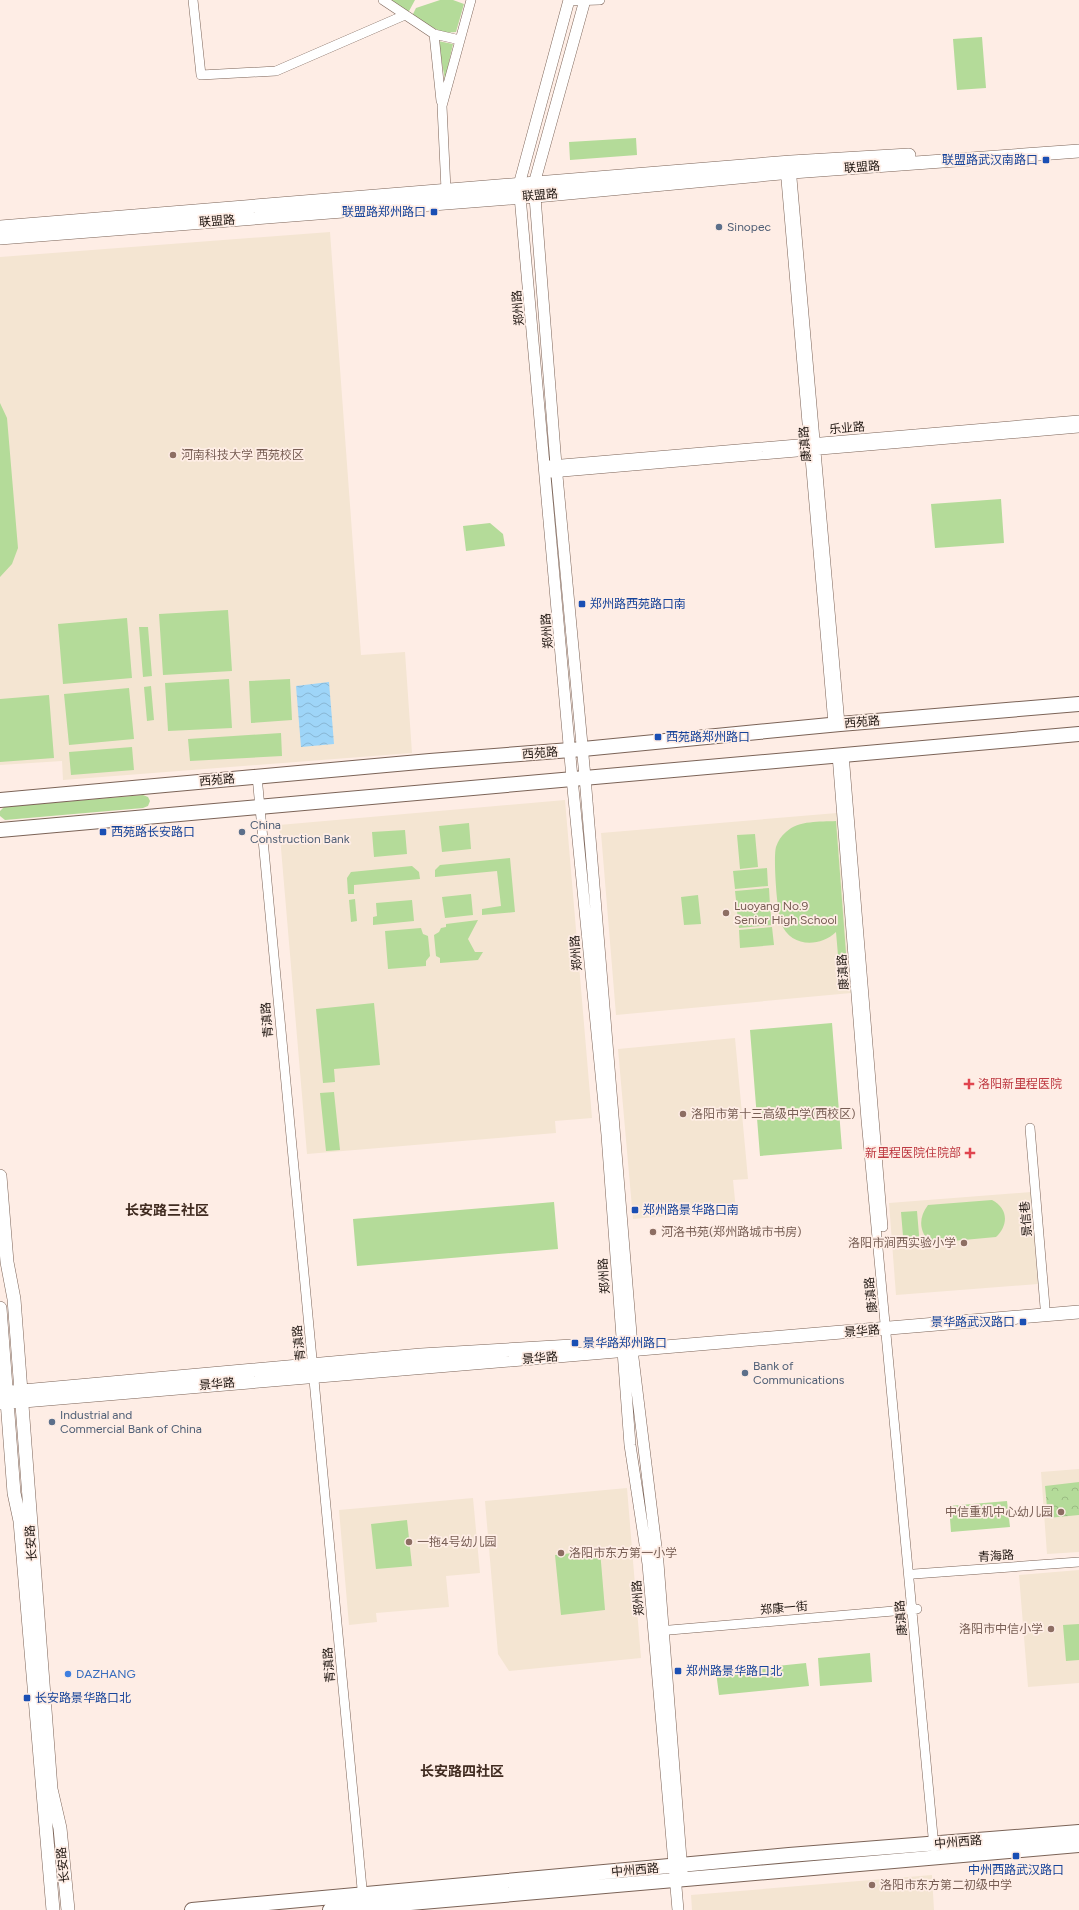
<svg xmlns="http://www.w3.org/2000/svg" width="1079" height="1910" font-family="Figtree,'Noto Sans SC',sans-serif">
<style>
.education{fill:#f4e5d2}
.grass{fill:#b4db99}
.park{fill:url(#park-crowns)}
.water{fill:url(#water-waves)}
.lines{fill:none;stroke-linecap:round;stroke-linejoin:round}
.minor-casing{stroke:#7b6357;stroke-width:10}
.tertiary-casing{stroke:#7b6357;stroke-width:12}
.secondary-casing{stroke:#7b6357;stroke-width:14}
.primary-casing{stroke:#7b6357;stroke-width:16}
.minor{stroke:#fff;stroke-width:9}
.tertiary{stroke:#fff;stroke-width:11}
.secondary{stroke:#fff;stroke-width:13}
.primary{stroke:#fff;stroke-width:14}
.transit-dot{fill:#1a4fb4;stroke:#feede5;stroke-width:1.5}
.service-dot{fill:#5c6f8a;stroke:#feede5;stroke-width:1.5}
.education-dot{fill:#8d6e63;stroke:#feede5;stroke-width:1.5}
.health-dot{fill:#e0444e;stroke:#feede5;stroke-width:1.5}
.shop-dot{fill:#3f7fe0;stroke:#feede5;stroke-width:1.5}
.labels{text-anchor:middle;stroke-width:3.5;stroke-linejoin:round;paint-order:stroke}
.transit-label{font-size:12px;fill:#164399;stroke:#feede5;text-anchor:start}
.street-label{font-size:12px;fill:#1f1611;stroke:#feede5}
.service-label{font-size:12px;fill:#4e5e75;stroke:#feede5;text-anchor:start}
.education-label{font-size:12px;fill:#785e54;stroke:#feede5;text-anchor:start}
.health-label{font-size:12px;fill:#be3a42;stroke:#feede5;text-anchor:start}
.shop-label{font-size:12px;fill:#366cbe;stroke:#feede5;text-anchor:start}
.quarter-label{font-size:14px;font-weight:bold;fill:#402b20;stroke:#feede5}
</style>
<defs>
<pattern id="park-crowns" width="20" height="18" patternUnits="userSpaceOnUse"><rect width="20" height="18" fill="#b4db99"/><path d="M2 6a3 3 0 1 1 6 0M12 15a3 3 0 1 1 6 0" fill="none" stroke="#9abb83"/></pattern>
<pattern id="water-waves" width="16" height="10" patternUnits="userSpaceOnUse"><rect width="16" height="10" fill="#9ed5f8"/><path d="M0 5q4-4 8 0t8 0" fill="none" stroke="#88b6d4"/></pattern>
</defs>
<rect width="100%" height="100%" fill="#feede5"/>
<path class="education" d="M330,232L361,655L405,652L412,753L63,780L62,761L0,765V257Z
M565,800L592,1118L555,1121L556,1133L307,1154L279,825Z
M837,813L851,993L616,1015L601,833Z
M735,1038L748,1179L733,1180L736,1210L633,1219L618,1049Z
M1031,1192L1038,1284L896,1295L889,1203Z
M1079,1469V1552L1047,1554L1041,1472Z
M627,1488L641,1658L509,1671L498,1654L485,1501Z
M473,1498L480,1573L446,1576L449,1607L376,1613L377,1622L349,1625L339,1510Z
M1079,1570V1683L1028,1687L1019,1575Z
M932,1875L934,1910H692L691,1895Z"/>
<path class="grass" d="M388,0H415L408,13Z
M440,0H453L464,4L456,32L443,33L412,16L416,8Z
M982,37L986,88L957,90L953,39Z
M438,41L453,44L445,80Z
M636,138L637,155L570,160L569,142Z
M0,403L7,418L18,548L12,564L0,577Z
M1001,499L1004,543L935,548L931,504Z
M490,523L503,534L505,546L466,551L463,526Z
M228,610L232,671L163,675L159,614Z
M127,618L132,678L63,684L58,624Z
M139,627H148L152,676L143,677Z
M229,679L232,728L168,731L165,683Z
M290,679L292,720L251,723L249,681Z
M151,686L154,720L147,721L144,687Z
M129,688L134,739L69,745L64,694Z
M49,695L54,758L0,762V699Z
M281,733L282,756L190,761L188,739Z
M132,747L134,770L71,775L69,752Z
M143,795L148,797L150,801L148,806L143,808L5,820L0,816V811L4,807Z
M836,821L847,966L839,967L836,932C819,948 790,947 781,923C777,912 773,857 776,847C778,841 781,836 786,832C799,820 820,822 836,821Z
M469,823L471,849L442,852L439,826Z
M405,830L407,854L374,857L372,832Z
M755,834L758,867L740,869L737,835Z
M510,858L515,912L482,915V909L501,906L497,871L435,877V870L440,865Z
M412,866L419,872L420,879L354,885V894H348L347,878L351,872Z
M767,868L768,886L735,889L733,871Z
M769,888L770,906L737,909L735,891Z
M471,894L473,915L445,918L442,897Z
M698,895L701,924L684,925L681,897Z
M355,899L357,921L351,922L349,900Z
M412,900L414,921L373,925V917L377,916L376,903Z
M770,907L772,925L739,928L737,911Z
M478,920L468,939L475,952H483L478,960L440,963V958L436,956L434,935L439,932L441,928L446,927V924Z
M772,927L774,945L740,948L739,930Z
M421,928L423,934L428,936L430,956L426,961V966L388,969L385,931Z
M374,1003L380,1065L334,1069L335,1082L323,1083L316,1009Z
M832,1023L842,1149L760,1156L750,1030Z
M334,1092L340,1150L326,1151L320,1093Z
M992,1200C1008,1208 1009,1225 996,1237L931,1243C919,1232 918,1218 928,1205Z
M554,1202L558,1249L357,1266L353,1219Z
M917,1211L920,1247L904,1248L901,1212Z
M1007,1501L1010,1527L951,1532L949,1506Z
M407,1520L412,1566L376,1569L371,1524Z
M600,1550L605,1610L561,1615L555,1555Z
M1079,1624V1660L1066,1661L1063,1625Z
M870,1653L872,1682L820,1686L818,1658Z
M806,1663L809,1686L719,1695L716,1672Z"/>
<path class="park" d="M1079,1482V1515L1048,1518L1045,1486Z"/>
<path class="water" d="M329,682L334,744L301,747L296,686Z"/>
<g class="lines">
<defs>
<path id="minor" d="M193,0L201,75L276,71L405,15
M383,0L434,34L460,40
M569,1L600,0
M434,34L441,101
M791,167L840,724
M785,168L833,724
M446,190L442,106L471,0
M550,465L1079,420
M551,473L1079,428
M844,754L883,1227
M837,755L866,1120L934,1847
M257,776L363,1899
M1030,1128L1045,1307
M914,1574L1079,1562
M658,1631L917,1609"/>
<path id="tertiary" d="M569,0L519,185L572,778L607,1135L630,1445L648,1564L678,1910
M585,0L534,184L556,465L585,777L633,1358L658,1563L682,1872"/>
<path id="secondary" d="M0,227L791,162L909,155
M0,238L536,196L792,172L1079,151
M0,1176L7,1262L14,1299L51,1789L60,1828L68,1910
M0,1308L14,1493L20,1521L53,1910
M0,1393L421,1355L572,1346
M0,1403L1079,1312"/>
<path id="primary" d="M0,800L430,761L583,749L840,724L1079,704
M0,830L1079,734
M192,1910L789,1855L1079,1832
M330,1910L1079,1845"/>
</defs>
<use href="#minor" class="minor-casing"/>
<use href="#tertiary" class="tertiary-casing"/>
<use href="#secondary" class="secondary-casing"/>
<use href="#primary" class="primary-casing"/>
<use href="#minor" class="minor"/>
<use href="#tertiary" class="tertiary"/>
<use href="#secondary" class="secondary"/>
<use href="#primary" class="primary"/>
</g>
<g class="transit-dot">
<rect x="1042" y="156" width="8" height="8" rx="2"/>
<rect x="430" y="208" width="8" height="8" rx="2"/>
<rect x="578" y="600" width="8" height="8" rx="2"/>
<rect x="654" y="733" width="8" height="8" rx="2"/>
<rect x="99" y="828" width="8" height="8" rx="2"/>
<rect x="631" y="1206" width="8" height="8" rx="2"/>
<rect x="1019" y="1318" width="8" height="8" rx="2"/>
<rect x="571" y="1339" width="8" height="8" rx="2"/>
<rect x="674" y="1667" width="8" height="8" rx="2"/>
<rect x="23" y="1694" width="8" height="8" rx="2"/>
<rect x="1012" y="1852" width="8" height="8" rx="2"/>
</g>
<g class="service-dot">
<circle cx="719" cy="227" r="4"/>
<circle cx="242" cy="832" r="4"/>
<circle cx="745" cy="1373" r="4"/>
<circle cx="52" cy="1422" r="4"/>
</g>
<g class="education-dot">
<circle cx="173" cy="455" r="4"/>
<circle cx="726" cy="913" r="4"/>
<circle cx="683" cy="1114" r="4"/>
<circle cx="653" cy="1232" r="4"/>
<circle cx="964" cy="1243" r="4"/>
<circle cx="1061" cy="1512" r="4"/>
<circle cx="409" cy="1542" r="4"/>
<circle cx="561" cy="1553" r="4"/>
<circle cx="1051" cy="1629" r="4"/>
<circle cx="872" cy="1885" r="4"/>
</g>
<g class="health-dot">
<path d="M967 1078h4v4h4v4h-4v4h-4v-4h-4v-4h4z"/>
<path d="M968 1147h4v4h4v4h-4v4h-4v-4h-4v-4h4z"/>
</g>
<circle class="shop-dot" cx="68" cy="1674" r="4"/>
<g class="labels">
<g class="transit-label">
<text x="1038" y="164" text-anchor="end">联盟路武汉南路口</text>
<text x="426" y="216" text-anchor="end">联盟路郑州路口</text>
<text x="590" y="608">郑州路西苑路口南</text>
<text x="666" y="741">西苑路郑州路口</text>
<text x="111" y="836">西苑路长安路口</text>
<text x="643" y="1214">郑州路景华路口南</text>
<text x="1015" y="1326" text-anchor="end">景华路武汉路口</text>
<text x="583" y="1347">景华路郑州路口</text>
<text x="686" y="1675">郑州路景华路口北</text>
<text x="35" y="1702">长安路景华路口北</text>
<text x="1016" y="1874" text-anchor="middle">中州西路武汉路口</text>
</g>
<g class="street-label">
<text transform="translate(862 167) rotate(-4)" y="4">联盟路</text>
<text transform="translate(540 195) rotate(-5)" y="4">联盟路</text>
<text transform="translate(217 221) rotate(-4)" y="4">联盟路</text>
<text transform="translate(518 308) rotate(-95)" y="4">郑州路</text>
<text transform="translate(847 428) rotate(-5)" y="4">乐业路</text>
<text transform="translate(805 444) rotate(-95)" y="4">康滇路</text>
<text transform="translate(547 631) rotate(-95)" y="4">郑州路</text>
<text transform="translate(862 722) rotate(-5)" y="4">西苑路</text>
<text transform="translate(540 753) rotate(-4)" y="4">西苑路</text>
<text transform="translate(217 780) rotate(-5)" y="4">西苑路</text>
<text transform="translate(576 953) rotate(-95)" y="4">郑州路</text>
<text transform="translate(843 972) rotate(-94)" y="4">康滇路</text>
<text transform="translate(267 1020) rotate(-95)" y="4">青滇路</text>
<text transform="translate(1026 1219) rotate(-95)" y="4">景信巷</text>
<text transform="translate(604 1276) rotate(-94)" y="4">郑州路</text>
<text transform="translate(871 1295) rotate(-96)" y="4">康滇路</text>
<text transform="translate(862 1331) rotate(-5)" y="4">景华路</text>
<text transform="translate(299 1343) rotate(-96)" y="4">青滇路</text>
<text transform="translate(540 1358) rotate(-5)" y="4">景华路</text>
<text transform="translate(217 1384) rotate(-5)" y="4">景华路</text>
<text transform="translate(31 1543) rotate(-94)" y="4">长安路</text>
<text transform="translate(996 1556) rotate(-4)" y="4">青海路</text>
<text transform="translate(638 1598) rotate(-95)" y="4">郑州路</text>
<text transform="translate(784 1608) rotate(-5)" y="4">郑康一街</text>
<text transform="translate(901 1618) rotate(-95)" y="4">康滇路</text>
<text transform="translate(329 1665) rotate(-95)" y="4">青滇路</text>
<text transform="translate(958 1842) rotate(-5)" y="4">中州西路</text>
<text transform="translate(63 1865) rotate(-96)" y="4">长安路</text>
<text transform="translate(635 1870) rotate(-5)" y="4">中州西路</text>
</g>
<g class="service-label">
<text x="727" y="231">Sinopec</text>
<text x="250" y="829">China<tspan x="250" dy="14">Construction Bank</tspan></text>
<text x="753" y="1370">Bank of<tspan x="753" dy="14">Communications</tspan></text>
<text x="60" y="1419">Industrial and<tspan x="60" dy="14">Commercial Bank of China</tspan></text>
</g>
<g class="education-label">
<text x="181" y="459">河南科技大学 西苑校区</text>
<text x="734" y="910">Luoyang No.9<tspan x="734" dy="14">Senior High School</tspan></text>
<text x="691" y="1118">洛阳市第十三高级中学(西校区)</text>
<text x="661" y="1236">河洛书苑(郑州路城市书房)</text>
<text x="956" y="1247" text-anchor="end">洛阳市涧西实验小学</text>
<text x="1053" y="1516" text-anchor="end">中信重机中心幼儿园</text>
<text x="417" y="1546">一拖4号幼儿园</text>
<text x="569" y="1557">洛阳市东方第一小学</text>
<text x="1043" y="1633" text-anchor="end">洛阳市中信小学</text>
<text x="880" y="1889">洛阳市东方第二初级中学</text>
</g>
<g class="health-label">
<text x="978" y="1088">洛阳新里程医院</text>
<text x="961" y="1157" text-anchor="end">新里程医院住院部</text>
</g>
<g class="shop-label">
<text x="76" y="1678">DAZHANG</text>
</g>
<g class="quarter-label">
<text x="167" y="1215">长安路三社区</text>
<text x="462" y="1776">长安路四社区</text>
</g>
</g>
</svg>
